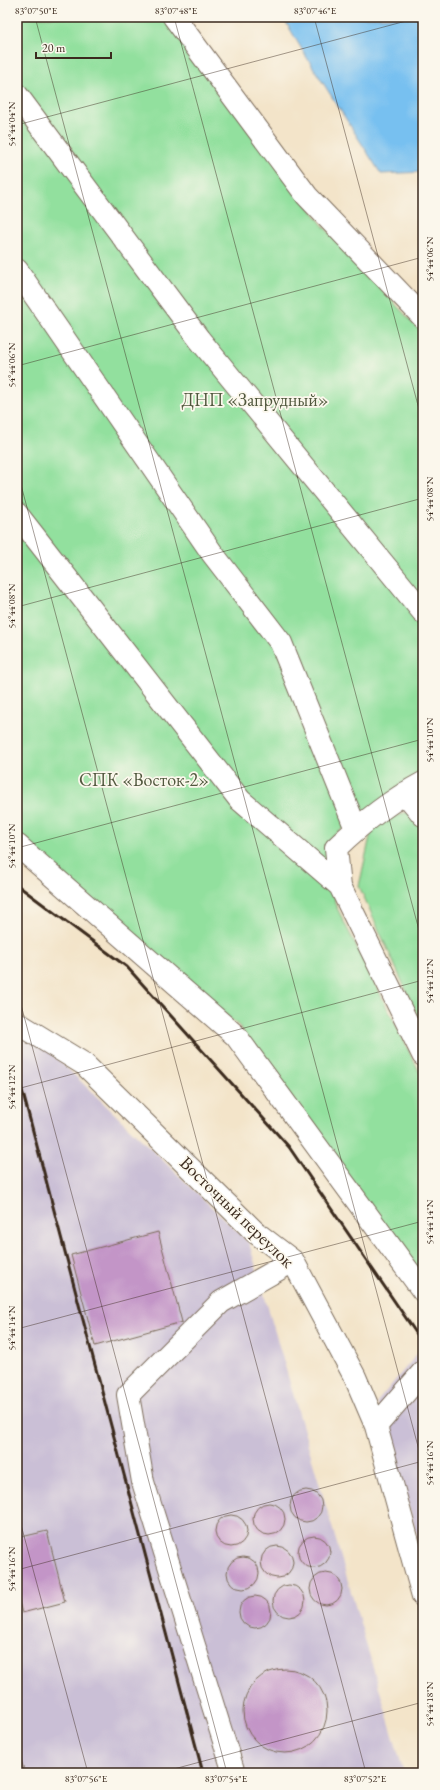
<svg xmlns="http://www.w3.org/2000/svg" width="440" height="1790" font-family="'EB Garamond',serif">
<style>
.industrial{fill:#cabfd6}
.green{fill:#92e09e;stroke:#66855e}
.water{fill:#77c0f0;stroke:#597587}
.building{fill:#c395c7}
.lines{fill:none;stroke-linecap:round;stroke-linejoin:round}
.minor-casing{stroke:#7b6b5a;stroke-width:24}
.minor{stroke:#fff;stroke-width:22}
.rail{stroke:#3b2a1e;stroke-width:3}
.ticks{fill:none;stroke:#3b2a1e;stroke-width:1;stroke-opacity:0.45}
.labels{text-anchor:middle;stroke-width:3.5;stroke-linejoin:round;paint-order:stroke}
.park-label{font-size:18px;fill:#51583e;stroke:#fbf7ec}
.street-label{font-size:18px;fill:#3b2a1e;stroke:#fbf7ec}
.neatline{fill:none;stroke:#3b2a1e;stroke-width:1.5}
.ticks-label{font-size:10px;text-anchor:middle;fill:#3b2a1e}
</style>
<rect width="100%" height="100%" fill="#fbf7ec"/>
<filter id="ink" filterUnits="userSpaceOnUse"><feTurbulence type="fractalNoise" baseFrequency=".025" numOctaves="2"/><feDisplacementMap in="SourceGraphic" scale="8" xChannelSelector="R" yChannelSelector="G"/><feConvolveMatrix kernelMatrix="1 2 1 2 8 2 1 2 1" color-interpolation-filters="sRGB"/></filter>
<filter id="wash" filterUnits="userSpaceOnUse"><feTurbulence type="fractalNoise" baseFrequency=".012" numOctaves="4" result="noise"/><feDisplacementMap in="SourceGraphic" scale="16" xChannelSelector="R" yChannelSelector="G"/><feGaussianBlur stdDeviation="0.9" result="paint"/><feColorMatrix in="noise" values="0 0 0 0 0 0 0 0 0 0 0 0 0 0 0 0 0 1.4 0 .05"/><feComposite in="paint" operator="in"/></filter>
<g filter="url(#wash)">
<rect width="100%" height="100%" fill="#f3e4c9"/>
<path class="industrial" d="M17,1020L249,1243L404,1773H17Z
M423,1347V1555L377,1402Z"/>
<path class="green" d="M17,17H164L324,227L423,334V771L329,839L335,904L423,1079V1284L240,1027L17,839Z
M423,807V1028L359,886L373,823Z"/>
<path class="water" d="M283,17H423V172L381,174L304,53Z"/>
<g id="blocks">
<path class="building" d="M158,1232L182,1322L95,1346L71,1255Z
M290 1506a16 16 0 1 1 32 0a16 16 0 1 1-32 0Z
M253 1519a16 16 0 1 1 32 0a16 16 0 1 1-32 0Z
M215 1531a16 16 0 1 1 32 0a16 16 0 1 1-32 0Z
M47,1531L65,1602L22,1613L17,1594V1538Z
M298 1552a16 16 0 1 1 32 0a16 16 0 1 1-32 0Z
M261 1562a16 16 0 1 1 32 0a16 16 0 1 1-32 0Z
M227 1573a16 16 0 1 1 32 0a16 16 0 1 1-32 0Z
M310 1589a16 16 0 1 1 32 0a16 16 0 1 1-32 0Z
M273 1601a16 16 0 1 1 32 0a16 16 0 1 1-32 0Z
M239 1612a16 16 0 1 1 32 0a16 16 0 1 1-32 0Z
M243 1711a42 42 0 1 1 84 0a42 42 0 1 1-84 0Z
M17,1747L25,1773H17Z"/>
</g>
</g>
<g filter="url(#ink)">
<use href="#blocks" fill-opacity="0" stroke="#7b6b5a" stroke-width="1"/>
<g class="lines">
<defs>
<path id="minor" d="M174,17L307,196L423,317
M17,95L199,339L423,612
M17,270L212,553L281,643L356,829
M17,514L240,800L340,886
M423,783C391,800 362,823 336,848L340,886L423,1055
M405,793L423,815
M17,845L236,1036L423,1291
M17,1023L84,1064L255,1232L293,1261L355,1377L376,1426L423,1596
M376,1426L423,1372
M234,1773L143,1482L128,1395L221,1302L293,1261"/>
</defs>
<use href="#minor" class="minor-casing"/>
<use href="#minor" class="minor"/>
<path class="rail" d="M17,885L127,967L289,1147L423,1343
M17,1075L24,1097L203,1773"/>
</g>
</g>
<path class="ticks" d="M35,17L423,1465M174,17L423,945M314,17L423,424M17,125L421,17M17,366L423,257M17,470L366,1773M17,607L423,498M17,848L423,739M17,990L227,1773M17,1089L423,980M17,1329L423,1221M17,1510L88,1773M17,1570L423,1461M159,1773L423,1702"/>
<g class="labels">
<g class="park-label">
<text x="255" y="406">ДНП «Запрудный»</text>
<text x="144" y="786">СПК «Восток-2»</text>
</g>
<g class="street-label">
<text transform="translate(237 1212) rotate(44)" y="6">Восточный переулок</text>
</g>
</g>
<rect width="440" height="1790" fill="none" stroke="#fbf7ec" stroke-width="44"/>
<path d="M36 52v6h75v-6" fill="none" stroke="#3b2a1e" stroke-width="2"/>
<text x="42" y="52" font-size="12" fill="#3b2a1e" stroke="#fbf7ec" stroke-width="3" paint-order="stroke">20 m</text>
<rect x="22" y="22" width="396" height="1746" class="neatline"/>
<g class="ticks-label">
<text x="36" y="14">83°07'50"E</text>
<text x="176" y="14">83°07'48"E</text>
<text x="315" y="14">83°07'46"E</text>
<text transform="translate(11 124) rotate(-90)" y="4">54°44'04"N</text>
<text transform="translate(429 259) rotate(-90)" y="4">54°44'06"N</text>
<text transform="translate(11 365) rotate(-90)" y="4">54°44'06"N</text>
<text transform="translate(429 499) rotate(-90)" y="4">54°44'08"N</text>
<text transform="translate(11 606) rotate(-90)" y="4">54°44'08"N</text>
<text transform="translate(429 740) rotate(-90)" y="4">54°44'10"N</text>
<text transform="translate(11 846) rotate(-90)" y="4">54°44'10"N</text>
<text transform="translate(429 981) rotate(-90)" y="4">54°44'12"N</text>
<text transform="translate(11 1087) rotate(-90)" y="4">54°44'12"N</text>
<text transform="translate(429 1222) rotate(-90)" y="4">54°44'14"N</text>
<text transform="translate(11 1328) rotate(-90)" y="4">54°44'14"N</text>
<text transform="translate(429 1463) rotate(-90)" y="4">54°44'16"N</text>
<text transform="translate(11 1569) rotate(-90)" y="4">54°44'16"N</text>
<text transform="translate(429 1704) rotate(-90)" y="4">54°44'18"N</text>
<text x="86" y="1782">83°07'56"E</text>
<text x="226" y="1782">83°07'54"E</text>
<text x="365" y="1782">83°07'52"E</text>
</g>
</svg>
